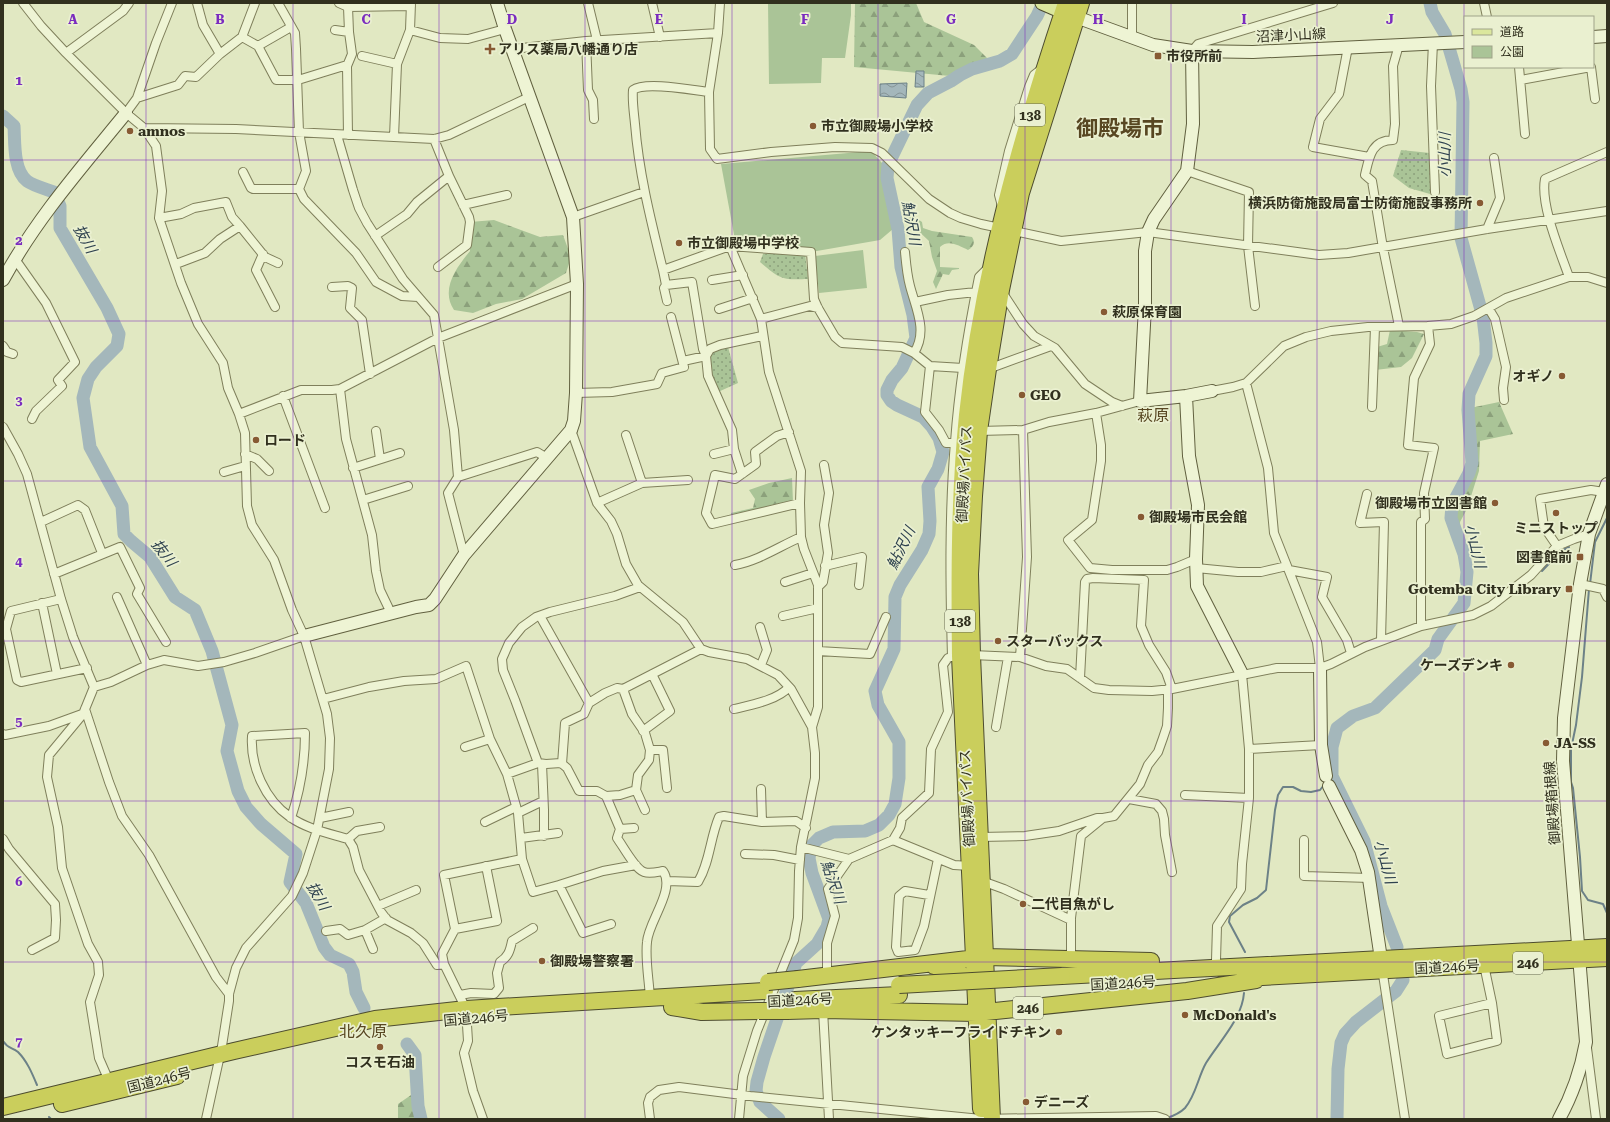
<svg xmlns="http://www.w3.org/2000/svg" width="1610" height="1122" font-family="'Roboto Serif','Noto Sans JP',serif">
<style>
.grass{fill:url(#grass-dots)}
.forest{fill:url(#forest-firs)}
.park{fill:#aac497}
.water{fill:url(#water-waves);stroke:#6c8187}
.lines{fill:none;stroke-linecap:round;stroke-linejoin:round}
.stream{stroke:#6c8187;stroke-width:2}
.river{stroke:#a4b7bb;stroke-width:13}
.street-casing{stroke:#7f7f5b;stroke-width:10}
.secondary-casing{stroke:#61603f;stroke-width:14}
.primary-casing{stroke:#4d4c2f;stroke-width:15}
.highway-casing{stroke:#4d4c2f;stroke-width:18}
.street{stroke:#eef4d4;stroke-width:8}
.secondary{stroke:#eef4d4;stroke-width:12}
.primary{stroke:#dbe79d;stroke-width:13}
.highway{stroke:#cace5c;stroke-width:16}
.highway-bridge-casing{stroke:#4d4c2f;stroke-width:18;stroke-linecap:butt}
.highway-bridge{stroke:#cace5c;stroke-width:16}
.grid{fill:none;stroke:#7b2cbf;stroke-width:1;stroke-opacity:0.55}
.poi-dot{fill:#875a33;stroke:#eaf0d0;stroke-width:1.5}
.labels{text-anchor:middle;stroke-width:3.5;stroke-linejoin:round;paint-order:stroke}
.shield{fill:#eaf0d0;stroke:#686a53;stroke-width:1}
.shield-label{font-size:13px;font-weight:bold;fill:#31301e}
.street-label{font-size:14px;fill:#31301e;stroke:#eaf0d0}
.poi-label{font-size:14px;font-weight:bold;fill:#31301e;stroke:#eaf0d0;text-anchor:start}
.water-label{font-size:15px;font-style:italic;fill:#2f424f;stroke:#eaf0d0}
.quarter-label{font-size:16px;fill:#584722;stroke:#eaf0d0}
.town-label{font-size:22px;font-weight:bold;fill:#584722;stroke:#eaf0d0}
.grid-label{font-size:13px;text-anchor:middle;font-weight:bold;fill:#7b2cbf;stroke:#eaf0d0;stroke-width:3.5;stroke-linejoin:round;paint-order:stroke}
</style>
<defs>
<pattern id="grass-dots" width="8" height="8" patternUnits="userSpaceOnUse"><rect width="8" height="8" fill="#aac497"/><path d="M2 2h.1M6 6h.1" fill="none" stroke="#8ba07b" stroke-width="1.8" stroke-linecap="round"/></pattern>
<pattern id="forest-firs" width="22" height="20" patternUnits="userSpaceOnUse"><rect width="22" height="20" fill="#aac497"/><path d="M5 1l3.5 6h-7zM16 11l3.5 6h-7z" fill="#8ba07b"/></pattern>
<pattern id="water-waves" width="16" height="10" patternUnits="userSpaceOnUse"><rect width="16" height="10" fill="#a4b7bb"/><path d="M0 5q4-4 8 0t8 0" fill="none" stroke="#869597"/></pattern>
</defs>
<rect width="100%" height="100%" fill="#e1e8c2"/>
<path class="grass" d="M1401,150L1430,153V194L1409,188L1393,176Z
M805,253L808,279C781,280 780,279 760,262L763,254Z
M728,347L738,383L718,392L709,373L710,349Z"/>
<path class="forest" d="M855,3H916L924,22L974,45L990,61L950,76L854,67Z
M914,211L915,217L922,222L923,228L932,231L972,237C976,243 973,247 968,250C959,246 949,239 940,247V267L959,268V269L952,270L949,275L943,274L936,289L933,282L937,271L932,257L929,241L910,223L909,214Z
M494,220L540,237L563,235L571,257L566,273L522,299L496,304L473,313L454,310C440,289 457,267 470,251V222Z
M1390,330L1417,332L1424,334L1412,358L1401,367L1375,370L1377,347L1387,344Z
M1499,402L1513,434L1480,441L1479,471L1467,509L1460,522L1463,574L1453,536L1448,507L1470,460L1463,407H1475Z
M792,478L793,502L731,517V513L753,508L755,499L749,490L769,483Z
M414,1093L419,1119H398V1104Z"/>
<path class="park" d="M768,3H851V15L845,58H822L821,83L769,84Z
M871,151L882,163L893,229L880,240L811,252L735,240L721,164Z
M863,250L867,288L819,293L815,256Z"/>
<path class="water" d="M916,71H924V87H915Z
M907,83L906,98L880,96V84Z"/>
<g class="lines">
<path class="stream" d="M1542,571L1561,551L1569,547
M1590,584L1595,542L1607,518
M1589,589L1582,677L1576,725L1571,749V782L1573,788L1580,857L1582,891L1588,900L1603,904L1607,913
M1245,952L1229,922L1230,916L1243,905L1257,898L1266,890L1275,810L1278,795L1283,787H1293L1301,791L1311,792L1320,790L1324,785
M3,1041C8,1049 12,1047 18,1052C27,1061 32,1073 37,1085
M49,1117L51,1119
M1167,1118C1173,1116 1180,1113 1185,1108C1196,1095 1198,1077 1206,1063C1219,1042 1242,1019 1244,993"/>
<path class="river" d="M3,116L14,126C15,142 13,170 27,181C34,186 46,189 54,192L60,206V228L107,308L119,334L117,346L96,367L88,379L83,398L90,447L122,506L124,534L131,541L150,557L175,597L195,610L212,651L232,725L227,751L238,791L246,807L261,824L296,854L290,882L306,903L324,947L330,955L349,964L353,972L356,992L364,1008
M1397,947L1381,906L1364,841L1332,776V747L1337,728L1353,716L1375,708L1435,650L1438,639L1464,603L1467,572L1464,554L1451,518L1452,505L1469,473L1472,463L1468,410L1469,394L1486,356V343L1483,317L1461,238L1463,102L1461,89L1445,34L1432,12L1430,3
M407,1044L415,1055L418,1106L421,1119
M779,1119L760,1102L756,1091L757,1082L764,1057L796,963L817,944L827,927L829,919L812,873L809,858L811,846L819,838L833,832L865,831L879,825L889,815L895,804L899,778V742L878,705L875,691L894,649L895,597L900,585L922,550L929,534L930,521L928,487L938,469L943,452L939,438L932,427L923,417L897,405L891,401L887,395V390L892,380L902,368L916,338L913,315L901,267L898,229L887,178L888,165L917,105L928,93L951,81L960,75L972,69L1000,61L1012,54L1037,16L1043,3
M1337,1119L1338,1069L1341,1043L1345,1034L1356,1022L1396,991L1403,980"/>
<defs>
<path id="street" d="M23,3L41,26L66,53L126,113L144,128L156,146L162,191L159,218L181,283L198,324L223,363L228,388L239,414L245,433L247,506L252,525L274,560L292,610L304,636L327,714L330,738L329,769L317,830L303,873L292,896L246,948L236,968L229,994V1001L222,1046L206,1119
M197,3L203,25L220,54
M278,3L295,33L296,49L299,132L306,171L299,189L304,199L356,253L376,282L402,296L418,297
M339,3L348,7L411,6
M588,3L597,40
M652,3L660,37
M720,3L718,33L709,92L710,149L717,159L771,152L835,147L872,148L882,153L929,199L950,213L961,218L981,224L1061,241L1148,232L1319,255L1348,253L1487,229L1607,211
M1484,3L1487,17
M335,30L349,32L348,7
M410,30L440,38L468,39L505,29
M242,37L255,3
M1132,37V3
M586,41L588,90L593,100L594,119
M1433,43L1431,86L1435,192
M258,46L291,27
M1348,47L1339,94L1320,119L1313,147L1369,157
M513,49L586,41L718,33
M1192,51L1198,44L1333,3
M66,53L123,11L129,3
M362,56L397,64
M1519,67L1525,134
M1521,80L1591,67L1595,99
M709,92C692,90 645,81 633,90C632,101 634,113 635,124C639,174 651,221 663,270L730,246L811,252L814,299L818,308L835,337L842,343L902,347L914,353L930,366L963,368
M137,98L178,85L185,76L196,77L220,54L242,37L258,46L276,80H298L347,65
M126,113L137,98L156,43L172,3
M144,128L236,129L434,139L449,135L529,97
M337,135L353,190L359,208L367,223L403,279L434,315L454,430L458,477L448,493L464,555
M348,135L347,66L352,54L349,32
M394,137L397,64L410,30L411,3
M1187,171L1249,192L1248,246L1255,306
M243,172L251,188L253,189H299
M463,205L507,195
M1002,206L999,195L1009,151L1029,87L1034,75L1043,68
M573,217L644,192
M159,218L181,214L194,208L226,202L232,217L240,226
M1487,229L1500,198L1494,158
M375,236L407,214L417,202L449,176L434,139
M730,246L761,319L769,372L801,471L800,503L801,537L804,549L818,585V707L812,727
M905,252C906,263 907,275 910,286C916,309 928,331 914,353
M263,254L256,270L275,307
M15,259L46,303L75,362L58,380L62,386L36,411L32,419
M176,264L205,253L220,239L240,226L265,257L278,263
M438,267L467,245L470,222L469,217L449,176
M663,270L666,285L692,282L703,349L706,356L683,361
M1569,277C1560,251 1540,205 1545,179L1607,152
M712,280L743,275
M666,285L664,288L667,301
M332,287L348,286L352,288L350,308L362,320L370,374
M1002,292L1023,324L1034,336L1055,348L1085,384L1112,402L1122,406
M915,302L948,295L976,292
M719,309L753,298
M1489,309L1495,319L1506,367L1503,388L1504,400
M761,319L810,306L818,308
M1399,326L1383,248L1372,181L1365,175C1369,158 1371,140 1393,140L1395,124L1393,66L1399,45
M3,346L7,352L13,354
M930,366L925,412L939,430L946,443L958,442
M988,369L1051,346
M1246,383L1268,468L1274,533L1317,642L1320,668
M340,389L346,439L372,535L376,571L380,590L391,613
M1212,391L1233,387L1246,383L1284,346L1306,337L1331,331L1368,327L1428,326L1451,324L1474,316L1506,298L1569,277H1588L1607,283
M576,393L612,392L657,384L662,373L684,367L671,317
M283,396L325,508
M1372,407L1375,327
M1096,413L1101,445V461L1092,520L1068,540L1090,568L1112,570H1167L1177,567L1196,559
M239,414L301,390H332L340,389L438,338L577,284
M3,427L18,454L27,474L61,599L73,637L94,687L83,714L49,755L47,777L58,827L62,868L88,944L98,962L99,975L90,1002L99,1058L109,1081
M571,430L597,503L611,521L617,534L626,564L638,585L683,622L701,649L709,652L747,659L778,675L791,689L812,727L815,753V778L801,847L799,871L798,918L794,940L757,1031L743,1076L739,1119
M376,431L380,459
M979,431L1023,430L1049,422L1096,413L1140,401
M789,432L777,436L755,452L756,464L735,479L715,475L706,513L712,524L800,503
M626,435L642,483
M245,454L257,459L269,471
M714,454L734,449
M353,468L400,453
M224,472L245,466
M742,474L734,449L732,430L708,376L706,356L710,349L720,345L762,336
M458,477L537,452L547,458
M1367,494L1360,523L1384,522L1381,640
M363,500L408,486
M597,503L642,483L688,480
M41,522L78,505L85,510L102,553
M1557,546L1544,527L1540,499L1591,490L1604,492
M735,565C758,561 780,546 801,537
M825,566L862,557L859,585
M1196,568L1238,572H1261L1287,566
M1289,570L1327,577L1322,597L1347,640L1351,653
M54,574L120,547L140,588L137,594L166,642
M785,582L813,573
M1580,584L1603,589L1607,597
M818,587L823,582L828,553L824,525L829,493L824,465
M117,597L147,665
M61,599L11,611L6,629L17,680L21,682L87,668
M42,603L57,674
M540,616L589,703
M783,616L818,608
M1421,626V522L1425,519L1424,493L1434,448L1408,445L1414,378L1430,344L1428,326
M760,627L767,650L761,665
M818,651L870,654L886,617
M972,655L1020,657L1046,666L1067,669L1094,688L1109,690L1152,691L1172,689L1277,668H1320L1331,664L1365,647L1421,626L1473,615L1491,606L1531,575L1557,546L1574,539L1589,534
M952,657C950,585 949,513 955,442C959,387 968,331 979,277L989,267
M1020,657L1027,557L1023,430
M1080,678L1085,582L1087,579L1093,578L1144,580L1141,626L1149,645L1166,672L1172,689
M94,687L111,682L147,665L164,660L198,666L224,662L255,653L304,636
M623,689L632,714L645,733L650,750L649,760L638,775L636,790L620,795L606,796L620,829L617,838C623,846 635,869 644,872C650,874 657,872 663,871C676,890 648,922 647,942C645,959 649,980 650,998
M323,699L369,687L404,681L436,679L466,666L490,739
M85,709L109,782L122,816L149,855L216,977L229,994
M734,709C751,705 778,700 789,687
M996,727L1008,657
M643,731L670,711L652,674
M3,734L5,735L49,726L82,714
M1249,749L1321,745
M650,750H663L667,788
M538,763L515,700L503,670L502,659L509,643L522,627L536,617L550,612L615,596L640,587
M542,764L544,810V836
M562,764L565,723L584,714L589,703L605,693L617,688L623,689L701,649
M507,774L538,763L546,764L561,763L567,768L579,791H597L606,796
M761,789L762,822
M636,790L645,810
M1185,795L1249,798
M1129,799L1156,804L1162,811L1164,819L1165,835L1172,872
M518,813L543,801
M291,818C300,791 305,761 305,733L252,736C250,766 265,800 290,817C307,829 328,833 348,839L353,847L359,870L381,912L387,920L411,933L423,943L437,965L444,964
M320,818L349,812
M485,822L516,807
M620,829L634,828
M980,837L1025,836L1059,831L1097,818H1103
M521,838L558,833
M3,839L9,849L55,904L56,920L55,938L32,950
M348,839L357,831L380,827
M893,840L900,828L902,818L929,793L931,749L948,712L943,665L948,658L955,656
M1304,840V876L1370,878
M801,847L849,859L893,840L954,865L970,866
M745,854L774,855L800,860
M522,859L533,892L559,885L583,933L611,924
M667,881L698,882C710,862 710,838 719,817L724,816L762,822L796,821L806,828
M982,881L1004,889L1071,920
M559,885L603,871L636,865
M929,895L905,891L899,896L896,947L898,952L915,950L924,926L938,859
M378,906L416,890
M455,929L444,875L522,859L518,813L507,774L490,739L465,747
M365,930L373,949
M326,931L340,929L348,935L365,930L386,918
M1071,959V918L1081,836L1103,818L1114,816L1140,784L1148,765L1158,752L1163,738L1167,726L1168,708V689
M1216,960L1217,926L1241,889L1242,864L1249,798V749L1242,674
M1484,965L1492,1003L1497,1041L1447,1054L1439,1016L1492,1003
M1382,968L1405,1119
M827,976V943L835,916L828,889L849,859
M460,995L471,993L494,994L499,988L497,973L500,962C508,957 510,951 512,941L533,928
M823,1010L829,1119
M1587,1048L1596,1119
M483,1119L473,1091L464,1053L468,1041L466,1009L444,964L442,954L455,929L497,921L486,866
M650,1119L648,1103L650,1097L659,1090L679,1087L750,1096L981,1119L1156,1116L1165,1119"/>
<path id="secondary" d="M1076,17L1153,45L1192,51L1253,52L1465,42
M1593,37L1607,36
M1192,51L1193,124L1187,171L1154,219L1148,232L1145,251V306L1140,401L1186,396L1212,391
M3,280C36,219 82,167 126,113
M1186,396L1189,456L1198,505L1196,559L1197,586L1242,674
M304,636L416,607L429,605L435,599L464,555L571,430L574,421L576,393L577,284L573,217L505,29L497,3
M1320,668L1321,745L1326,776
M1329,786L1361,850L1368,872L1381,959
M1559,1119C1573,1094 1581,1070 1586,1042L1563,761L1564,718L1580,584L1589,534L1607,484"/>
<path id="primary" d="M1042,3L1072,16"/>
<path id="highway" d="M934,966C950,967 966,975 977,987
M1062,976L1607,947
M1244,978L1607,958
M798,979L985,957L1151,961
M795,1000L899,995
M672,1007L702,1012L759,1011
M787,1011L823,1010L976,1013L1187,991L1256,980
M62,1104L177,1076
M3,1107L234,1051L375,1019L466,1009L765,991
M981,1109L960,656C959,576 959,495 967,415C982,274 1021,137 1066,3
M992,1119L972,655L970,574L974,496L979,431L988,369L1001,290L1021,193L1081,3"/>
</defs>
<use href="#street" class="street-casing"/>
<use href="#secondary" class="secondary-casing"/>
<use href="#primary" class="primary-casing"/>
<use href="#highway" class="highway-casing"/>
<use href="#street" class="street"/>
<use href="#secondary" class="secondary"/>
<use href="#primary" class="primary"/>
<use href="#highway" class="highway"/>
<defs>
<path id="highway-bridge" d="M768,982L798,979
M899,985L1062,976
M759,1011H787"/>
</defs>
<use href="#highway-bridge" class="highway-bridge-casing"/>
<use href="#highway-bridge" class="highway-bridge"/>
</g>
<path class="grid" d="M146,3V1119M293,3V1119M439,3V1119M585,3V1119M732,3V1119M878,3V1119M1025,3V1119M1171,3V1119M1317,3V1119M1464,3V1119M3,160H1607M3,321H1607M3,481H1607M3,641H1607M3,801H1607M3,962H1607"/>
<g class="poi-dot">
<path d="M488 43h4v4h4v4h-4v4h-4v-4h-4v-4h4z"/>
<rect x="1154" y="52" width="8" height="8" rx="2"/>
<circle cx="813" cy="126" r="4"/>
<circle cx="130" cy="131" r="4"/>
<circle cx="1480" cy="203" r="4"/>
<circle cx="679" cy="243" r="4"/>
<circle cx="1104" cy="312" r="4"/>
<circle cx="1562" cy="376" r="4"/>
<circle cx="1022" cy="395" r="4"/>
<circle cx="256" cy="440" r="4"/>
<circle cx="1495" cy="503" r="4"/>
<circle cx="1556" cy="513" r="4"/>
<circle cx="1141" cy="517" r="4"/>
<rect x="1576" y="553" width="8" height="8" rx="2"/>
<rect x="1565" y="585" width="8" height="8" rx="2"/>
<circle cx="998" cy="641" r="4"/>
<circle cx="1511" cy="665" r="4"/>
<circle cx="1546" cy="743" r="4"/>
<circle cx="1023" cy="904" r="4"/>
<circle cx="542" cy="961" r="4"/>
<circle cx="1185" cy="1015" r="4"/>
<circle cx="1059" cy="1032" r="4"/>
<circle cx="380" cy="1047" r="4"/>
<circle cx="1026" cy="1102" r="4"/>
</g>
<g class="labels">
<g class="shield">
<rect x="1015" y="104" width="30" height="22" rx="3"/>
<rect x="945" y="610" width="30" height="22" rx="3"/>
<rect x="1513" y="952" width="30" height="22" rx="3"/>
<rect x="1013" y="997" width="30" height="22" rx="3"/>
</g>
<g class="shield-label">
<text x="1030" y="120">138</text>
<text x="960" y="626">138</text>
<text x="1528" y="968">246</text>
<text x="1028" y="1013">246</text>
</g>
<g class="street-label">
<text transform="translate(1291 35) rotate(-3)" y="5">沼津小山線</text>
<text transform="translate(964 474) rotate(-87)" y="5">御殿場バイパス</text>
<text transform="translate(967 798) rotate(-93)" y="5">御殿場バイパス</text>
<text transform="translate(1552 803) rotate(-94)" y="5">御殿場箱根線</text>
<text transform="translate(1447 967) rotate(-3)" y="5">国道246号</text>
<text transform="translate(1123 983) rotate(-3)" y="5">国道246号</text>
<text transform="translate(800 1000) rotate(-3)" y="5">国道246号</text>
<text transform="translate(476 1018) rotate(-5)" y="5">国道246号</text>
<text transform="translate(159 1080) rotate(-14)" y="5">国道246号</text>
</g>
<g class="poi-label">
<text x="498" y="54">アリス薬局八幡通り店</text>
<text x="1166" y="61">市役所前</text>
<text x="821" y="131">市立御殿場小学校</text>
<text x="138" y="136">amnos</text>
<text x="1472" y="208" text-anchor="end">横浜防衛施設局富士防衛施設事務所</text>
<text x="687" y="248">市立御殿場中学校</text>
<text x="1112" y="317">萩原保育園</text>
<text x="1554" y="381" text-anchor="end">オギノ</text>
<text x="1030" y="400">GEO</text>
<text x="264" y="445">ロード</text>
<text x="1487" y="508" text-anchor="end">御殿場市立図書館</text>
<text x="1149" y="522">御殿場市民会館</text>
<text x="1556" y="533" text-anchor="middle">ミニストップ</text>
<text x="1572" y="562" text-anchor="end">図書館前</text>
<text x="1561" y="594" text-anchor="end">Gotemba City Library</text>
<text x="1006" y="646">スターバックス</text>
<text x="1503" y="670" text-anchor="end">ケーズデンキ</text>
<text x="1554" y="748">JA-SS</text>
<text x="1031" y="909">二代目魚がし</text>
<text x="550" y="966">御殿場警察署</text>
<text x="1193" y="1020">McDonald's</text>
<text x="1051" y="1037" text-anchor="end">ケンタッキーフライドチキン</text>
<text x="380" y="1067" text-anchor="middle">コスモ石油</text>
<text x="1034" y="1107">デニーズ</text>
</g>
<g class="water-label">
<text transform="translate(1445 155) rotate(-90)" y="5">小山川</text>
<text transform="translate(911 223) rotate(80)" y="5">鮎沢川</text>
<text transform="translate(85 239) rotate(61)" y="5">抜川</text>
<text transform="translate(1475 546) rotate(76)" y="5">小山川</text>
<text transform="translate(901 548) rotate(-64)" y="5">鮎沢川</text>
<text transform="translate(164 553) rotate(52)" y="5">抜川</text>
<text transform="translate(1385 862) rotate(74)" y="5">小山川</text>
<text transform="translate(833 882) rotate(71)" y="5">鮎沢川</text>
<text transform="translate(318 896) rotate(60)" y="5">抜川</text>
</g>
<g class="quarter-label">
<text x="1153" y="421">萩原</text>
<text x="363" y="1037">北久原</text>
</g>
<g class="town-label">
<text x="1120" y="136">御殿場市</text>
</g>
</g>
<g class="grid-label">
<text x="73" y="24">A</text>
<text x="220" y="24">B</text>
<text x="366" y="24">C</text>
<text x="512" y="24">D</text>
<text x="659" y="24">E</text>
<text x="805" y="24">F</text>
<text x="951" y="24">G</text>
<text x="1098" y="24">H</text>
<text x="1244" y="24">I</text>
<text x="1390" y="24">J</text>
<text x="19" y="85">1</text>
<text x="19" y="245">2</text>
<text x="19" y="405">3</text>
<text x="19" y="566">4</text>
<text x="19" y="726">5</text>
<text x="19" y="886">6</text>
<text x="19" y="1046">7</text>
</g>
<rect width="1610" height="1122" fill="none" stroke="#31301e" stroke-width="8"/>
<rect x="1464" y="16" width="130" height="52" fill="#eaf0d0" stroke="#a0a389"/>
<rect x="1472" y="29" width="20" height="6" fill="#dbe79d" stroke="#a0a389"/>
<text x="1500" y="36" font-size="12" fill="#31301e">道路</text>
<rect x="1472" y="46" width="20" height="12" fill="#aac497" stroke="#a0a389"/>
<text x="1500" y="56" font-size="12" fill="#31301e">公園</text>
</svg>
